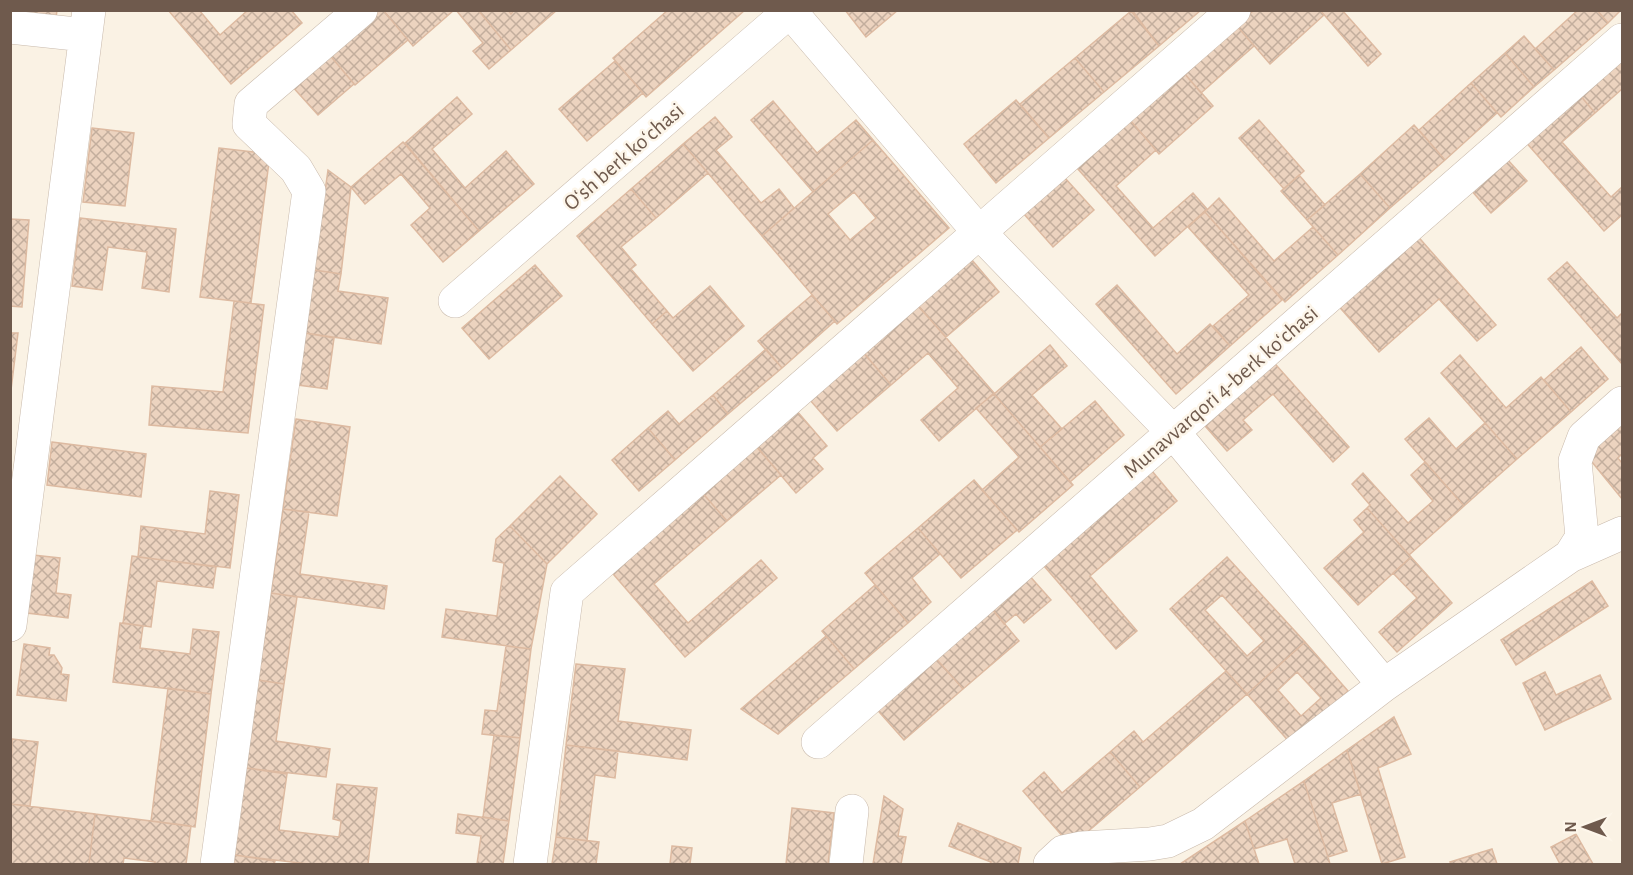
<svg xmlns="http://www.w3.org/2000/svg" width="1633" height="875" font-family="'Alegreya Sans',sans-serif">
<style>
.building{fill:url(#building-cross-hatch);stroke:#ddbaa1;stroke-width:1.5;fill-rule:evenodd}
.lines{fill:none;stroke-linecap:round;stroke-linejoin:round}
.minor-casing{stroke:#c9baac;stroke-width:34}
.minor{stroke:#fff;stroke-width:33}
.labels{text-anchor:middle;stroke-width:5;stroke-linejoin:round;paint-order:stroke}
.street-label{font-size:22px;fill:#6f5a4d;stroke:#fdf6ea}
</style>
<defs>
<pattern id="building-cross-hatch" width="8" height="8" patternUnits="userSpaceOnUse" patternTransform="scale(1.5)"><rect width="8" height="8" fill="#ecd3bf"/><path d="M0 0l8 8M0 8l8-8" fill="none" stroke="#c3ae9d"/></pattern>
</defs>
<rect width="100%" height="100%" fill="#faf2e4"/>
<path class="building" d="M10,10H57L55,26L10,20Z
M168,10H199L220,35L248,10H291L302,23L231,84Z
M377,10H383L408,40L355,85L328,53Z
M383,10H454L413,46Z
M456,10H478L511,50L489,69L473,51L483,43Z
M478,10H508L511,14L514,10H557L511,50Z
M668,10H745L646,97L613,58Z
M845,10H898L866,37Z
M1132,10H1201L1159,46Z
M1254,10H1320L1324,15L1270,64L1237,26Z
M1320,10H1342L1381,54L1368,66Z
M1578,10H1597L1608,23L1554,70L1535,49Z
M1597,10H1621L1608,23Z
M1131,11L1159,46L1104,92L1075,58Z
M1237,26L1254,46L1201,93L1184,73Z
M1524,36L1554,70L1534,87L1505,53Z
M328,53L354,84L318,115L291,85Z
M1505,53L1534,87L1501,117L1471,83Z
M1622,56V89L1595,113L1579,94Z
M1075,58L1104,92L1049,138L1020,104Z
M615,61L643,93L587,141L559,109Z
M1184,73L1213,106L1159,154L1130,120Z
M1471,83L1497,113L1445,160L1419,130Z
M1579,94L1595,113L1562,142L1611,197L1622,187V215L1604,231L1524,140Z
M457,97L472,114L432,149L465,188L506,151L534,184L479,231L405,143Z
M1016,100L1049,138L996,183L964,144Z
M773,101L817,153L856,120L873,140L813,192L751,120Z
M715,117L732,137L716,150L761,203L779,189L794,208L762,236L683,144Z
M1130,120L1156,150L1116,186L1153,228L1193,193L1207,209L1155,256L1077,168Z
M1259,120L1304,171L1284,189L1239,138Z
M1414,125L1445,160L1390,208L1360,174Z
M92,128L134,133L125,206L83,202Z
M873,140L949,228L837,324L762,236ZM854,192L876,218L850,240L828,214Z
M403,142L479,231L443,262L411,225L430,208L401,174L365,204L351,187Z
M683,144L708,173L656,218L631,189Z
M219,148L270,154L251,303L200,297Z
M1507,159L1527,181L1491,213L1471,190Z
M328,170L351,187L341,274L314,270Z
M1360,174L1390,208L1338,255L1307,220Z
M1299,175L1325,205L1307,220L1281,191Z
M1065,178L1094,210L1053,247L1024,214Z
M631,189L656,218L621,247L636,265L631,269L667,311L652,324L577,236Z
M1219,198L1274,261L1313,227L1338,255L1285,302L1205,212Z
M1205,212L1282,300L1230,346L1213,326L1249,295L1188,227Z
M80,218L176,229L169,292L142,288L147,252L108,247L102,290L72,286Z
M10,219L29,220L22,307L10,306Z
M1414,232L1496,325L1477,341L1439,299L1379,352L1335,302Z
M972,260L999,292L946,337L918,306Z
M1567,262L1617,318L1622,313V364L1548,279Z
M535,265L562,296L489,359L462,328Z
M314,270L341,274L338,291L388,298L381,344L305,333Z
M1117,285L1177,354L1210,324L1230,346L1176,394L1096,304Z
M710,286L744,326L693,371L652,324L667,311L673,318Z
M812,295L835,321L782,368L758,341Z
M234,301L264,305L248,433L149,425L152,386L223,392Z
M916,303L994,393L939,441L921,420L958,388L928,353L891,385L861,350Z
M10,333H18L10,398Z
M305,333L334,338L327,389L298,385Z
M1050,345L1067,366L1032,395L1062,429L1040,447L994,394Z
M1581,347L1608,379L1571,412L1544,380Z
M766,349L782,368L728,414L713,395Z
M864,353L891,385L837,431L810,400Z
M1460,355L1506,408L1541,377L1571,412L1517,459L1441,373Z
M1269,357L1349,447L1333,462L1273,394L1243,420L1252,430L1227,451L1199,419Z
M994,394L1073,485L1019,532L982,490L1019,457L976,408Z
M713,395L728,414L675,460L648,428L668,411L679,424Z
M1095,401L1124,435L1070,482L1040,447Z
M796,410L827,446L813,458L823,469L796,493L755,445Z
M1622,417V454L1618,458L1622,463V499L1592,462L1595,441Z
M1429,418L1456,449L1485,423L1517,459L1464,506L1405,439Z
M296,419L350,427L337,516L283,509Z
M648,428L675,460L639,491L612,460Z
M52,442L146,454L141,497L47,485Z
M753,442L781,475L727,521L699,489Z
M1425,462L1464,506L1409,555L1367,508L1370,505L1352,484L1363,473L1408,523L1433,501L1411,475Z
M1147,465L1177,501L1090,576L1137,631L1116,649L1038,559Z
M560,476L597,514L547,564L510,526Z
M974,480L1017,530L961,578L918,528Z
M699,489L727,521L654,584L688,623L761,560L777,578L685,657L608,568Z
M210,491L239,495L230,568L138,557L141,526L205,534Z
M1367,508L1411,557L1358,605L1324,568L1364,532L1354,520Z
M283,509L309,512L300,574L387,586L384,609L271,593Z
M510,526L547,564L531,649L442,637L446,609L497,616L504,563L493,561L496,539Z
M918,528L940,554L912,578L931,602L908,623L865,573Z
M33,555L60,558L56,593L71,595L68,618L27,613Z
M132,556L216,567L213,588L157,581L151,627L123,623Z
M1227,557L1305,642L1247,694L1170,609ZM1222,595L1264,641L1247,656L1205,610Z
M1411,557L1452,603L1397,652L1379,632L1417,598L1393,573Z
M1027,573L1051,600L1024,623L1016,614L1004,624L989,605Z
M1592,581L1608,606L1516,665L1501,640Z
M875,585L908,623L854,669L822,631Z
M271,593L297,597L284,684L258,680Z
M989,605L1019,641L963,689L932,654Z
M120,623L143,626L140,648L190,654L193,629L219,632L211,694L113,682Z
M826,636L854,669L778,734L741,709Z
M1305,642L1348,691L1291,744L1247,694ZM1297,672L1321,698L1301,716L1278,690Z
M24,644L50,648L49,655H54L62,668L61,674L69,675L66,701L17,695Z
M506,646L531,649L520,738L482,734L485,710L497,711Z
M932,654L963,689L904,740L873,705Z
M576,664L625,669L618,721L691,730L687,760L566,745Z
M1226,671L1247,694L1140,787L1110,752L1134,731L1143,742Z
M1545,672L1556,695L1600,675L1611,699L1545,730L1523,683Z
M258,680L284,684L276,741L330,749L326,777L246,768Z
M168,688L211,694L195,827L151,821Z
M1394,717L1411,754L1378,768L1405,857L1382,864L1347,750Z
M494,735L520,738L509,821L483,817Z
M12,739L38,742L30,806L10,804Z
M566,745L618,751L615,778L595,775L587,841L556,837Z
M1347,750L1361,794L1332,803L1347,851L1328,857L1304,781Z
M1110,752L1140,787L1071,846L1023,791L1044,772L1062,793Z
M246,768L287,774L279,830L339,837L341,821L333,819L337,784L377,788L368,864H308L234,855Z
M1304,781L1328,857L1330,864H1295L1287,839L1254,849L1245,821Z
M884,796L903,809L898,836L906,837L901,864H873Z
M10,804L95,814L89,864H10Z
M792,808L834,813L828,864H786Z
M95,814L191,826L186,864H154L155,862L124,858L123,864H89Z
M458,814L509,821L503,864H477L481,836L456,833Z
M1245,821L1259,864H1180Z
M958,823L1021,848L1018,864H990L991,862L949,846Z
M1576,834L1593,864H1560L1551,847Z
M556,837L599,842L596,864H552Z
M672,846L692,848L690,864H670Z
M1492,849L1497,864H1451L1450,862Z
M234,855L275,861L274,864H232Z"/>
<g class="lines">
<defs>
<path id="minor" d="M789,10L978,231L1173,432L1384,685
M10,27L85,35
M455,301L791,10
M1570,556L1582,537L1575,461L1584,437L1622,403
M10,625L89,10
M818,742L1622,40
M217,864L309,191L296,169L249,124L251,104L361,10
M530,864L567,592L1234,10
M846,864L852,811
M1050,864L1063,852L1082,848L1150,844L1168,841L1203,824L1384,685L1570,556L1622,533"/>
</defs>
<use href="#minor" class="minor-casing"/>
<use href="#minor" class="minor"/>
</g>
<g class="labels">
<g class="street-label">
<text transform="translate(623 156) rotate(-41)" y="8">Oʻsh berk koʻchasi</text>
<text transform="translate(1220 391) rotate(-41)" y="8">Munavvarqori 4-berk koʻchasi</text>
</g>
</g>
<rect width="1633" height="875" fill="none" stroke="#6f5a4d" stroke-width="24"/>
<g transform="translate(1585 827) rotate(270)" stroke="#fdf6ea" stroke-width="4.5" paint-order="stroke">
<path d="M0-4.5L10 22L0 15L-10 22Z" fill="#6f5a4d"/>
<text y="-9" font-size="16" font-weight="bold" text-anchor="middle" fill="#6f5a4d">N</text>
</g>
</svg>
